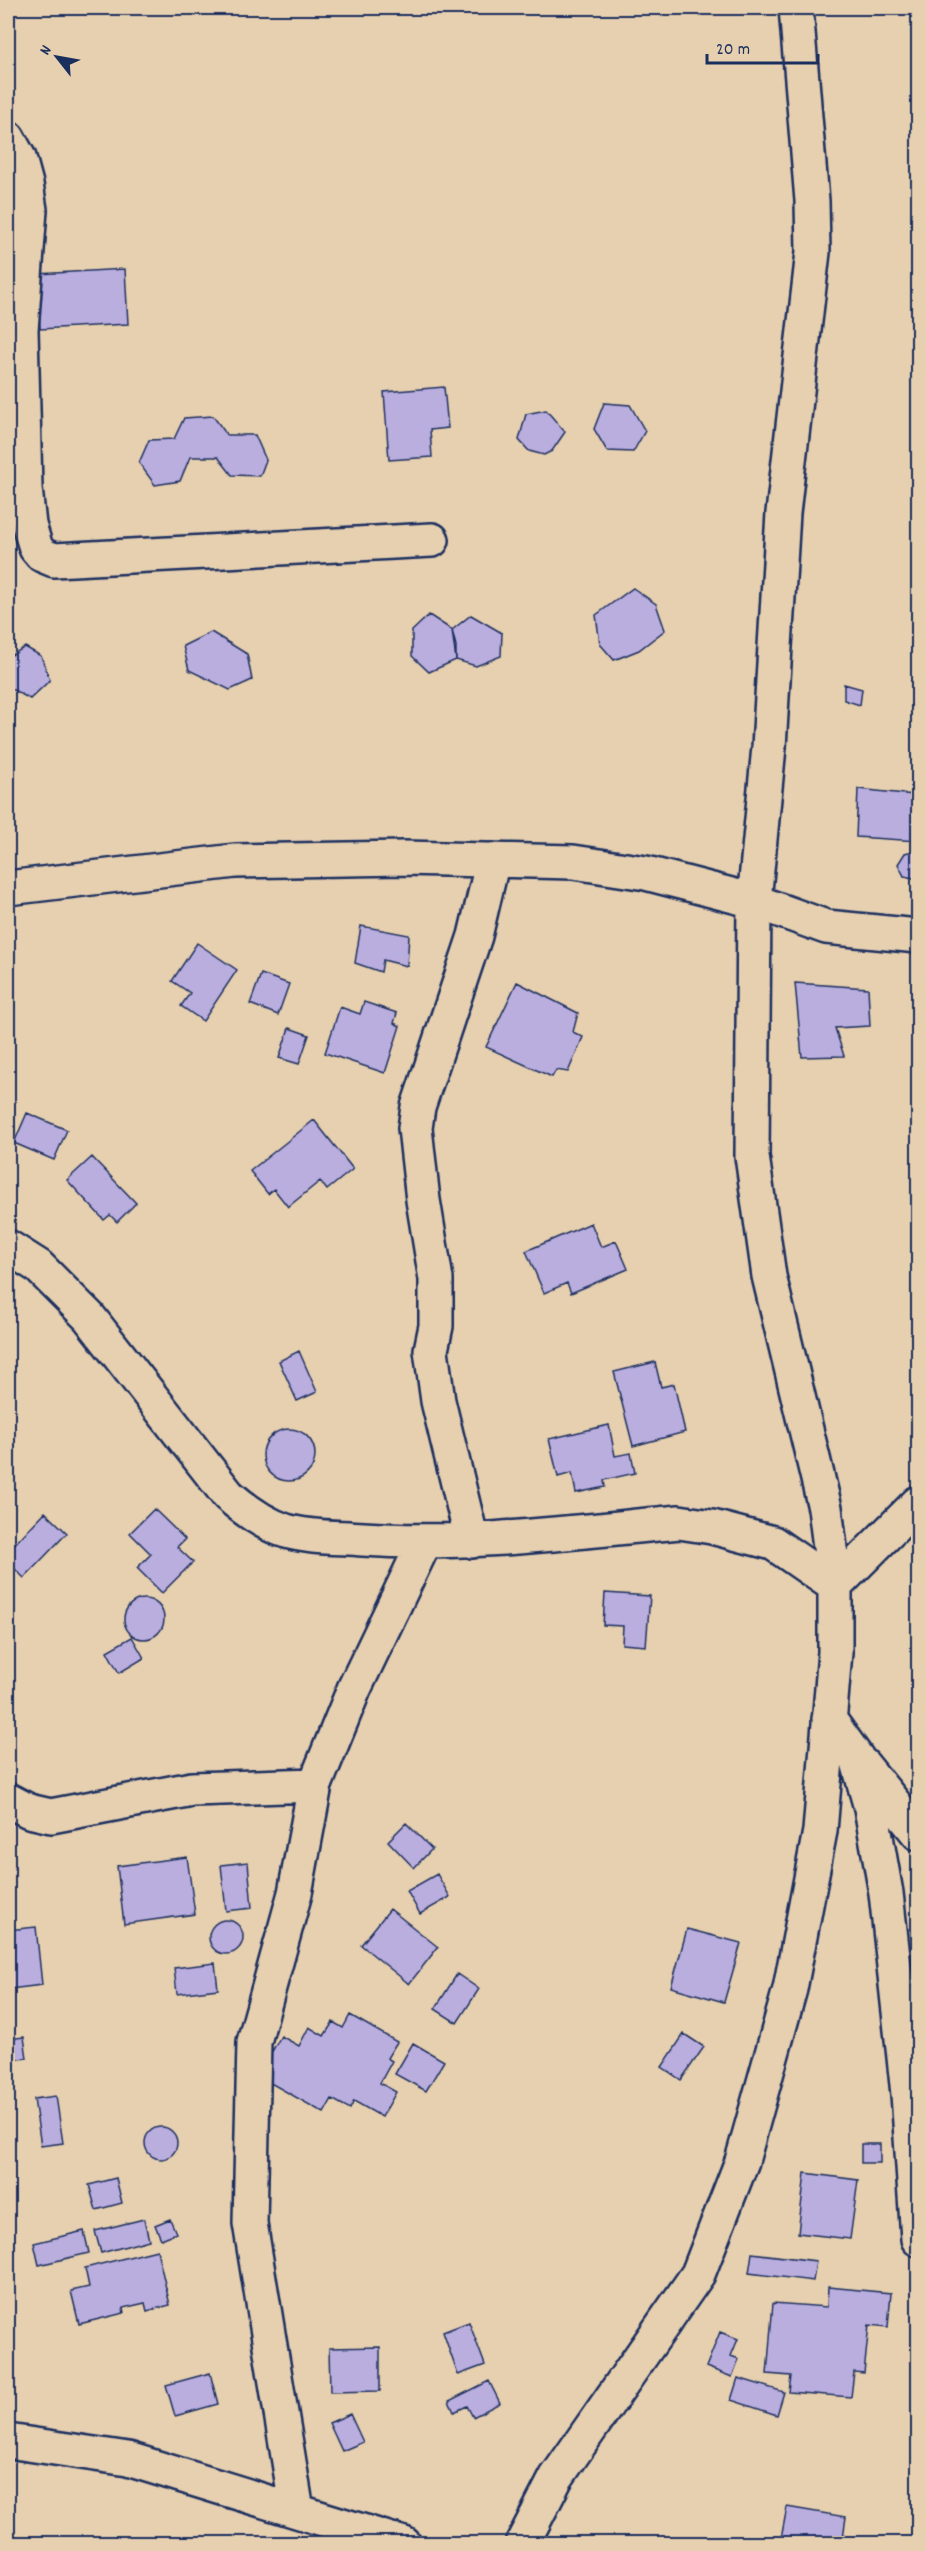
<svg xmlns="http://www.w3.org/2000/svg" width="926" height="2551" font-family="Dekko,sans-serif">
<style>
.building{fill:#baaedf;stroke:#1b2f5e;stroke-width:1.5}
.lines{fill:none;stroke-linecap:round;stroke-linejoin:round}
.street-casing{stroke:#1b2f5e;stroke-width:38}
.street{stroke:#e7d0b0;stroke-width:33}
</style>
<rect width="100%" height="100%" fill="#e7d0b0"/>
<filter id="ink" filterUnits="userSpaceOnUse"><feTurbulence type="fractalNoise" baseFrequency=".0167" numOctaves="2"/><feDisplacementMap in="SourceGraphic" scale="12" xChannelSelector="R" yChannelSelector="G"/><feConvolveMatrix kernelMatrix="1 2 1 2 8 2 1 2 1" color-interpolation-filters="sRGB"/></filter>
<g filter="url(#ink)">
<path class="building" d="M125,269L128,324L40,329L37,274Z
M444,387L448,428L430,430L432,457L389,460L384,392Z
M604,403L630,405L645,431L633,452L607,451L594,429Z
M546,410L565,432L552,451L544,455L529,451L519,440L526,414Z
M213,416L227,435H255L266,460L260,476L232,475L218,457H190L180,481L155,485L139,463L149,440L174,439L184,418Z
M633,588L656,604L665,630L639,650L614,660L600,644L596,615Z
M429,615L452,630L456,646V660L429,672L412,656V631Z
M471,615L502,633L501,656L476,666L456,660L452,630Z
M211,632L247,654L252,680L230,690L189,670L183,646Z
M25,647L41,656L50,680L30,699L8,687V657Z
M844,684L862,689L860,705L844,700Z
M858,789L914,795V812L918,813V841L856,837Z
M913,851L918,853V876L913,878L904,876L898,864L905,853Z
M361,926L409,935L407,966L383,960L381,972L355,963Z
M197,943L237,970L203,1021L181,1006L190,993L172,981Z
M261,974L289,984L278,1015L250,1004Z
M517,982L578,1013L573,1032L583,1037L568,1072L556,1070L552,1077L486,1047Z
M795,983L868,988L870,1026L835,1028L844,1056L802,1057Z
M364,1002L397,1013L394,1023L400,1026L385,1073L325,1053L340,1007L360,1014Z
M289,1028L309,1035L299,1064L279,1058Z
M27,1113L67,1130L54,1160L14,1143Z
M314,1120L353,1169L327,1190L320,1181L288,1207L274,1189L268,1194L250,1171Z
M92,1157L136,1203L117,1222L110,1215L104,1220L67,1180Z
M591,1223L601,1247L616,1241L628,1269L571,1293L567,1283L544,1293L526,1251Z
M299,1351L317,1392L297,1401L279,1361Z
M655,1362L661,1387L674,1384L685,1432L633,1446L614,1372Z
M609,1425L615,1456L631,1453L635,1473L604,1480L605,1487L576,1493L572,1473L558,1477L549,1439Z
M263 1455a26 26 0 1 1 52 0a26 26 0 1 1-52 0Z
M154,1509L185,1539L177,1547L193,1562L162,1593L137,1568L151,1554L130,1533Z
M45,1512L67,1533L24,1578L8,1562V1551Z
M605,1593L650,1596L646,1646L622,1644L623,1626L603,1625Z
M124 1619a20 20 0 1 1 40 0a20 20 0 1 1-40 0Z
M132,1637L144,1658L119,1673L107,1651Z
M406,1823L432,1849L414,1868L388,1841Z
M187,1857L195,1914L124,1924L117,1866Z
M248,1862L252,1908L226,1911L221,1865Z
M437,1874L450,1897L420,1914L407,1891Z
M390,1909L438,1947L409,1984L361,1945Z
M209 1937a17 17 0 1 1 34 0a17 17 0 1 1-34 0Z
M36,1927L42,1985L10,1989L8,1930Z
M687,1929L741,1943L724,2002L671,1987Z
M215,1963L218,1989L177,1994L174,1968Z
M457,1974L479,1989L457,2023L435,2009Z
M350,2015L397,2042L387,2058L392,2061L380,2083L396,2092L382,2117L354,2101L350,2109L332,2099L324,2113L258,2076L281,2036L299,2046L309,2027L324,2036L333,2022L343,2028Z
M684,2034L704,2047L681,2080L662,2067Z
M24,2037L27,2058L8,2060V2039Z
M413,2043L444,2061L426,2091L395,2074Z
M56,2096L63,2143L41,2146L34,2099Z
M145 2143a16 16 0 1 1 32 0a16 16 0 1 1-32 0Z
M861,2144H880V2163H861Z
M805,2173L858,2180L850,2239L798,2233Z
M116,2178L122,2203L96,2210L89,2185Z
M144,2219L149,2240L101,2253L95,2231Z
M170,2219L176,2233L161,2239L155,2225Z
M84,2231L89,2253L39,2265L34,2243Z
M157,2250L170,2305L147,2311L145,2303L123,2308L124,2313L79,2324L71,2291L89,2287L85,2268Z
M752,2253L816,2261L813,2281L749,2273Z
M828,2287L891,2293L888,2327L869,2325L864,2373L854,2372L851,2397L789,2392L791,2376L767,2374L773,2303L827,2307Z
M469,2322L485,2365L458,2375L443,2332Z
M720,2332L738,2339L731,2356L739,2359L732,2377L706,2367Z
M380,2347V2391L330,2392L329,2348Z
M210,2373L218,2404L175,2416L166,2385Z
M738,2378L784,2392L777,2415L731,2400Z
M489,2381L500,2403L473,2417L467,2406L454,2412L449,2401Z
M350,2414L363,2442L342,2451L329,2423Z
M787,2507L846,2517L842,2544H780Z"/>
<g class="lines">
<defs>
<path id="street" d="M8,138L19,158L26,184L30,210L21,330L25,488L29,525L36,548L42,555L54,560L432,540
M8,888L235,861L404,858L573,862L646,873L754,901L826,927L918,936
M8,1247L38,1266L89,1317L228,1495C245,1510 264,1524 286,1531C310,1538 338,1537 363,1539C469,1546 573,1532 679,1522L712,1527L773,1543L835,1586L918,1503
M472,1541L438,1401L431,1350L436,1326V1279L423,1200L415,1128L418,1107L475,936L493,860
M829,1719L857,1758L871,1808L886,1893L908,2094L918,2239
M863,1765L918,1833
M8,1800L29,1811L51,1816L192,1789L315,1785
M8,2441L128,2459L404,2544
M297,2511L250,2223L254,2042L295,1893L315,1785L354,1689L425,1541
M522,2544L556,2478L698,2274L742,2161L790,1989L820,1831L835,1652V1586L825,1508L769,1276L752,1156L754,901L769,747L783,513L813,252L812,201L796,8"/>
</defs>
<use href="#street" class="street-casing"/>
<use href="#street" class="street"/>
</g>
</g>
<rect width="926" height="2551" fill="none" stroke="#e7d0b0" stroke-width="30"/>
<rect x="15" y="15" width="896" height="2521" fill="none" stroke="#1b2f5e" stroke-width="2" filter="url(#ink)"/>
<g transform="translate(57 57) rotate(301)" stroke="#e7d0b0" stroke-width="4.5" paint-order="stroke">
<path d="M0-4.5L10 22L0 15L-10 22Z" fill="#1b2f5e"/>
<text y="-9" font-size="16" font-weight="bold" text-anchor="middle" fill="#1b2f5e">N</text>
</g>
<path d="M707 54v9h111v-9" fill="none" stroke="#1b2f5e" stroke-width="3"/>
<text x="716" y="54" font-size="18" fill="#1b2f5e" stroke="#e7d0b0" stroke-width="4.5" paint-order="stroke">20 m</text>
</svg>
